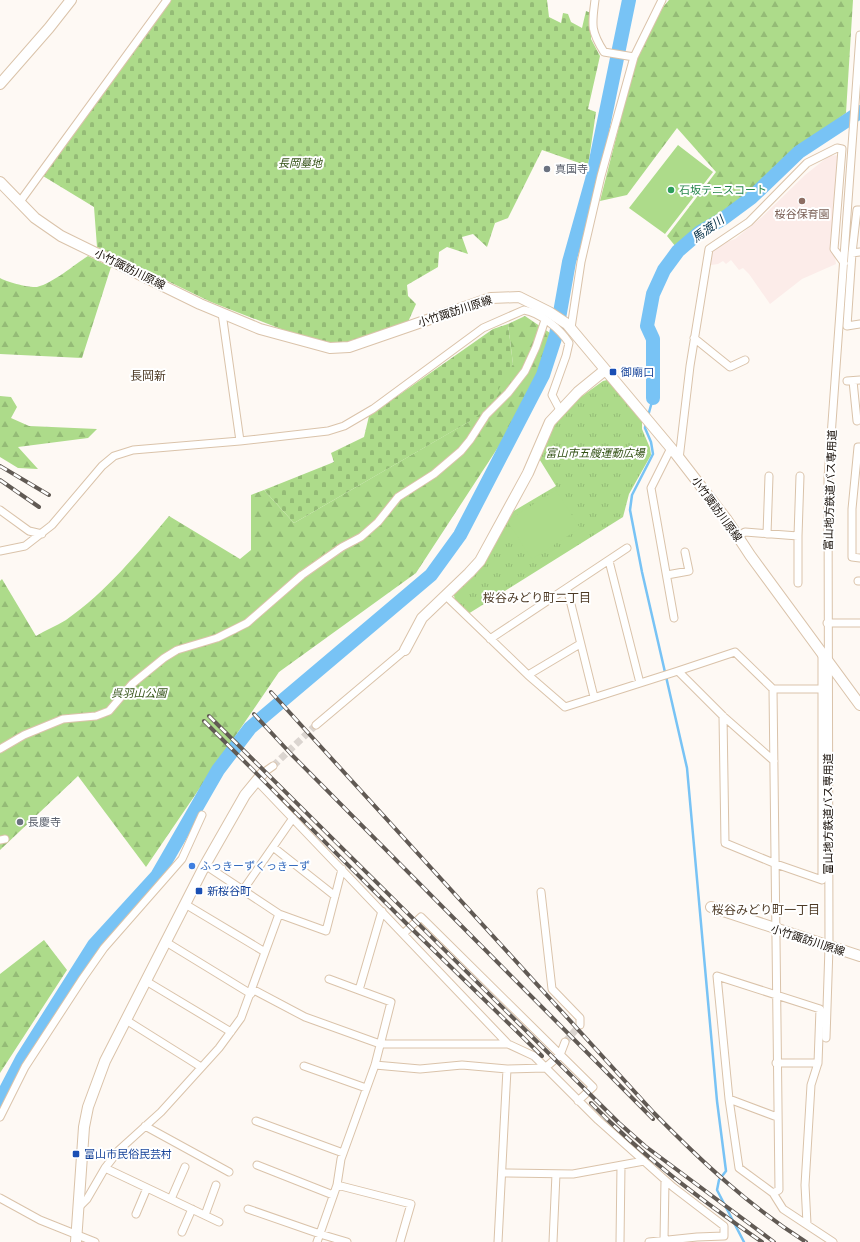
<svg xmlns="http://www.w3.org/2000/svg" width="860" height="1242" font-family="Bitter,'Noto Sans JP',serif">
<style>
.education{fill:#fcece9}
.grass{fill:url(#grass-tufts)}
.forest{fill:url(#forest-firs)}
.cemetery{fill:url(#cemetery-stones)}
.pitch{fill:#addb8a}
.lines{fill:none;stroke-linecap:round;stroke-linejoin:round}
.stream{stroke:#78c3f5;stroke-width:2.5}
.river{stroke:#78c3f5;stroke-width:14}
.street-tunnel{stroke:#dbd5d0;stroke-width:7;stroke-dasharray:7 3.5;stroke-linecap:butt}
.street-casing{stroke:#dac3aa;stroke-width:9}
.secondary-casing{stroke:#dac3aa;stroke-width:12}
.street{stroke:#fff;stroke-width:7}
.secondary{stroke:#fff;stroke-width:10}
.rail-casing{stroke:#615a54;stroke-width:4}
.rail{stroke:#fff;stroke-width:2.5;stroke-dasharray:8;stroke-linecap:butt}
.worship-dot{fill:#6b7280;stroke:#fff;stroke-width:1.5}
.leisure-dot{fill:#2e9e5b;stroke:#fff;stroke-width:1.5}
.education-dot{fill:#8d6e63;stroke:#fff;stroke-width:1.5}
.transit-dot{fill:#1a4fb4;stroke:#fff;stroke-width:1.5}
.shop-dot{fill:#3f7fe0;stroke:#fff;stroke-width:1.5}
.labels{text-anchor:middle;stroke-width:4;stroke-linejoin:round;paint-order:stroke}
.park-label{font-size:11px;font-style:italic;fill:#325114;stroke:#fff}
.worship-label{font-size:11px;fill:#5b616d;stroke:#fff;text-anchor:start}
.leisure-label{font-size:11px;fill:#27864d;stroke:#fff;text-anchor:start}
.education-label{font-size:11px;fill:#785e54;stroke:#fff}
.street-label{font-size:11px;fill:#140c05;stroke:#fff}
.transit-label{font-size:11px;fill:#164399;stroke:#fff;text-anchor:start}
.shop-label{font-size:11px;fill:#366cbe;stroke:#fff;text-anchor:start}
.water-label{font-size:12px;font-style:italic;fill:#002d45;stroke:#fff}
.neighbourhood-label{font-size:12px;fill:#4d3a25;stroke:#fff}
</style>
<defs>
<pattern id="grass-tufts" width="24" height="20" patternUnits="userSpaceOnUse"><rect width="24" height="20" fill="#addb8a"/><path d="M3 7l-1-3M5 7V3M7 7l1-3M15 17l-1-3M17 17v-4M19 17l1-3" fill="none" stroke="#94bb76"/></pattern>
<pattern id="forest-firs" width="22" height="20" patternUnits="userSpaceOnUse"><rect width="22" height="20" fill="#addb8a"/><path d="M5 1l3.5 6h-7zM16 11l3.5 6h-7z" fill="#94bb76"/></pattern>
<pattern id="cemetery-stones" width="16" height="16" patternUnits="userSpaceOnUse"><rect width="16" height="16" fill="#addb8a"/><path d="M2 7V4a2 2 0 0 1 4 0v3zM10 15v-3a2 2 0 0 1 4 0v3z" fill="#94bb76"/></pattern>
</defs>
<rect width="100%" height="100%" fill="#fef9f4"/>
<path class="education" d="M839,155L834,249L836,264L802,279L770,304L749,274L743,268L739,270L731,260L726,264L723,261L718,264L704,266L715,246L735,239L762,217L805,175L829,156Z"/>
<path class="grass" d="M607,380L611,382L642,421V429L650,448L651,455L629,494L623,517L468,614L455,602L454,595L476,573L512,512L556,486L538,457L550,430L567,407L603,381Z"/>
<path class="forest" d="M669,0H853L846,113L795,150L754,191L676,247L667,236L716,172L677,128L627,195L600,201L636,59L663,7Z
M88,256L111,267L82,358L0,354V278C7,282 29,288 37,287C53,283 74,265 88,256Z
M525,316L553,335L540,376L510,429L416,573L279,672L146,867L78,776L0,850V581L2,579L36,636C46,630 56,626 66,620C106,592 138,553 169,516L240,559L251,550V495L264,490L294,523L470,421L513,364L508,324Z
M0,396L11,397L17,407L11,418L29,426L97,429L88,438L18,447L38,469L18,468L0,457Z
M44,940L67,970L0,1073V974Z"/>
<path class="cemetery" d="M170,0H547L549,17L561,23L563,13L568,14L571,22L582,28L586,11L591,13V39L600,56L588,109L596,112L588,166L542,150L508,218L495,223L487,247L473,234L462,237L468,254L447,247L439,252L438,267L407,285L408,296L416,304L408,322L330,348L211,302L97,247L94,207L43,176Z
M508,324L513,364L488,408L472,420L294,523L264,490L334,462L331,453L364,437L369,416L493,329Z"/>
<path class="pitch" d="M678,145L713,172L665,234L629,208Z
M556,490L580,528L532,559L507,521Z"/>
<g class="lines">
<path class="stream" d="M648,416L653,398
M646,422L645,428L651,442L653,454L632,495L630,510L642,572L687,768L717,1101L726,1171L719,1180L717,1190L744,1242"/>
<path class="river" d="M653,398V339L647,326L653,294L664,270L678,251L700,232L724,218L751,198L799,152L860,112
M0,1101L22,1059L94,945L157,876L218,770L250,728L431,575L460,535L543,375L556,335L569,262L592,180L629,0"/>
<path class="street-tunnel" d="M273,766L316,725
M565,1042L580,1025"/>
<defs>
<path id="street" d="M595,0C592,24 590,30 604,52L634,57
M19,203L167,0
M860,210H857L852,253L847,326L860,324
M852,253L860,252
M222,313L240,441
M571,328L581,262L601,176L634,57L662,0
M694,338L730,367L745,360
M847,381L860,380
M853,381L857,421
M860,447H858L852,509V557L860,558
M671,448L651,488L674,618
M679,459L690,366L709,249L749,222L807,163L837,148L842,149L834,249L844,263
M0,510L29,531L42,534
M767,534L769,476
M738,536L745,532L798,536L800,476
M0,551L25,546L52,525L102,466L114,456L133,450L240,441L328,431L344,426L373,409L483,328L524,310C541,313 560,329 569,343L566,356L552,395L560,410
M609,561L640,683
M667,575L689,571L685,552
M858,581H860
M798,583V536
M567,588L594,697
M446,596L528,675L565,707L678,671
M827,623H860
M490,639L627,548
M528,675L580,644
M723,716L725,843L776,864L822,880V653
M316,725L405,650
M0,749L24,735L63,719L96,716L109,711L132,684L164,658L177,650L217,638L247,623L302,575L342,547L361,537L378,522L398,497L434,474L461,451L470,440L486,415L508,393L525,371L536,347L545,320
M774,761L723,716L678,671L735,652L773,689H822
M263,773L273,766
M257,781L508,1044L534,1056L598,1120L673,1187L724,1226V1236L697,1237L649,1242
M0,840L5,839
M273,847L335,896
M205,865L279,914L326,931L342,869
M243,890L293,818
M541,892L552,989L580,1018V1025
M185,904L265,952
M403,934L421,917L593,1087L578,1101
M166,942L251,994
M146,981L231,1032
M252,989L305,1017L380,1044H508
M359,990L382,911
M126,1020L201,1067
M826,1038L829,947L828,478L860,35
M776,1063H818L820,1009L717,976L729,1099L777,1117
M375,1065L420,1069L462,1065L507,1069L545,1068L560,1055L565,1042
M304,1066L366,1088
M729,1099L739,1168L773,1193L779,1190L773,689
M0,1117L25,1067L83,978L104,948L182,859L202,815
M256,1121L343,1153
M145,1126L229,1172
M257,1165L333,1195
M105,1168L219,1222
M502,1173L573,1174L644,1161
M337,1185L411,1204L400,1242
M773,1193L783,1209L833,1242
M0,1198L40,1220L95,1242
M171,1199L185,1167
M78,1208L87,1199L105,1168L119,1150L161,1112L219,1048L241,1018L279,914
M248,1209L320,1234L347,1242
M136,1214L147,1188
M205,1215L216,1185
M807,1224L805,1185L811,1085L818,1063
M182,1232L192,1209
M664,1240L665,1180
M317,1242L337,1185L341,1159L375,1065L391,1002L329,979
M498,1242L507,1069
M553,1242L556,1174
M620,1242L621,1166"/>
<path id="secondary" d="M0,84L49,28L71,0
M0,182L35,218L61,236L200,304L260,329L330,348L349,347L491,298L519,297L549,312L567,324L676,454L727,520L750,555L860,705
M405,650L422,618L469,573L480,561L528,473L550,422L578,392L605,370
M711,907L860,956
M76,1242L84,1127L88,1107L105,1061L205,865L245,795L263,773"/>
</defs>
<use href="#street" class="street-casing"/>
<use href="#secondary" class="secondary-casing"/>
<use href="#street" class="street"/>
<use href="#secondary" class="secondary"/>
<defs>
<path id="rail" d="M0,466L49,495
M0,480L39,507
M271,692L654,1113C701,1161 749,1206 806,1242
M254,714L291,754L653,1119
M209,716L619,1123L645,1146L774,1242
M204,721L412,929L542,1056
M591,1103C642,1156 701,1200 762,1242"/>
</defs>
<use href="#rail" class="rail-casing"/>
<use href="#rail" class="rail"/>
</g>
<g class="worship-dot">
<circle cx="547" cy="169" r="4"/>
<circle cx="20" cy="822" r="4"/>
</g>
<circle class="leisure-dot" cx="671" cy="190" r="4"/>
<circle class="education-dot" cx="802" cy="201" r="4"/>
<g class="transit-dot">
<rect x="609" y="368" width="8" height="8" rx="2"/>
<rect x="195" y="887" width="8" height="8" rx="2"/>
<rect x="72" y="1150" width="8" height="8" rx="2"/>
</g>
<circle class="shop-dot" cx="192" cy="866" r="4"/>
<g class="labels">
<g class="park-label">
<text x="300" y="167">長岡墓地</text>
<text x="595" y="457">富山市五艘運動広場</text>
<text x="139" y="697">呉羽山公園</text>
</g>
<g class="worship-label">
<text x="555" y="173">真国寺</text>
<text x="28" y="826">長慶寺</text>
</g>
<g class="leisure-label">
<text x="679" y="194">石坂テニスコート</text>
</g>
<g class="education-label">
<text x="802" y="218">桜谷保育園</text>
</g>
<g class="street-label">
<text transform="translate(130 269) rotate(26)" y="4">小竹諏訪川原線</text>
<text transform="translate(455 311) rotate(-18)" y="4">小竹諏訪川原線</text>
<text transform="translate(830 490) rotate(-88)" y="4">富山地方鉄道バス専用道</text>
<text transform="translate(717 509) rotate(54)" y="4">小竹諏訪川原線</text>
<text transform="translate(828 814) rotate(-90)" y="4">富山地方鉄道バス専用道</text>
<text transform="translate(808 940) rotate(18)" y="4">小竹諏訪川原線</text>
</g>
<g class="transit-label">
<text x="621" y="376">御廟口</text>
<text x="207" y="895">新桜谷町</text>
<text x="84" y="1158">富山市民俗民芸村</text>
</g>
<g class="shop-label">
<text x="200" y="870">ふっきーずくっきーず</text>
</g>
<g class="water-label">
<text transform="translate(708 229) rotate(-36)" y="4">馬渡川</text>
</g>
<g class="neighbourhood-label">
<text x="148" y="380">長岡新</text>
<text x="537" y="602">桜谷みどり町二丁目</text>
<text x="766" y="914">桜谷みどり町一丁目</text>
</g>
</g>
</svg>
